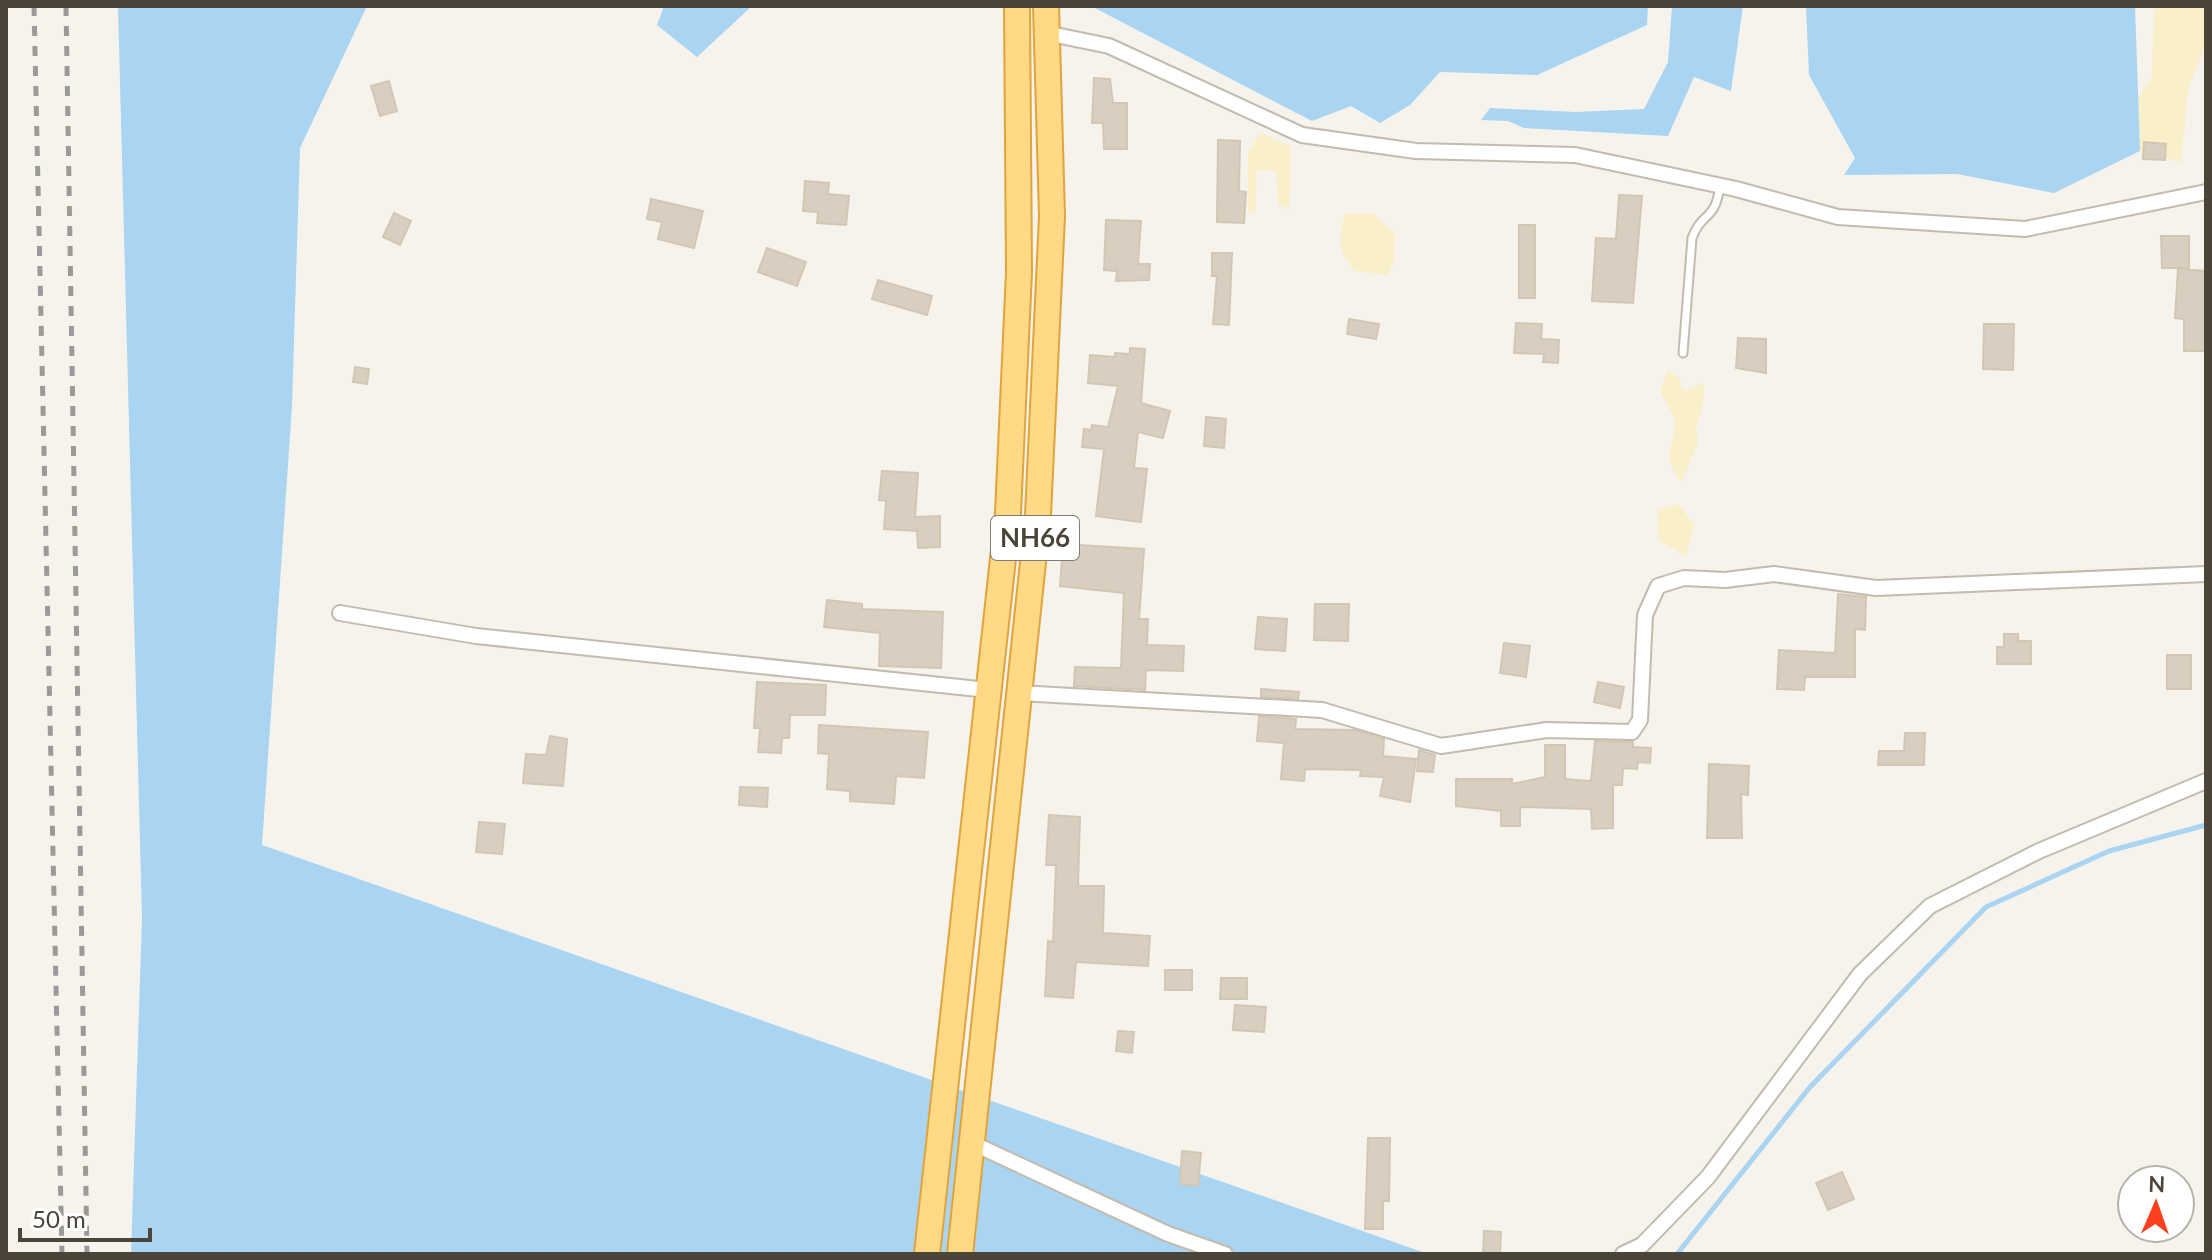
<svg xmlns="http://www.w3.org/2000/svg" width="2212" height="1260" font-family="Lato,sans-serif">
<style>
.sand{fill:#f9efc9}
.water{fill:#a9d4f2}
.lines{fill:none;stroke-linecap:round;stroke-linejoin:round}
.stream{stroke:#a9d4f2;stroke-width:5}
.building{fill:#d8cfc1;stroke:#d3c7b4;stroke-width:2}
.service-casing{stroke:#c2bbae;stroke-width:11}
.minor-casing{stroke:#c2bbae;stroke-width:18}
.trunk-casing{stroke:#e0a43c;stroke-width:28}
.service{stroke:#fff;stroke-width:7}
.minor{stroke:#fff;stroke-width:14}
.trunk{stroke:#ffd985;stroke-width:24}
.rail{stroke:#9a9a9a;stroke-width:5;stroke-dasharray:10 10;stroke-linecap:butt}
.labels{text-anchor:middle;stroke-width:7;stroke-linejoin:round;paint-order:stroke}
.shield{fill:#fff;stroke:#817c74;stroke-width:2}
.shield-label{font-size:26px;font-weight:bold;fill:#4b4439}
</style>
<rect width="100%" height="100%" fill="#f6f3ec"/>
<path class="sand" d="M2154,6H2206V44L2188,90L2181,162L2140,151L2138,99L2152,76Z
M1260,133L1291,146L1289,209L1278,204L1276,171L1257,170L1255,212H1248V153Z
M1345,214H1374L1395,233L1394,261L1388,275L1354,271C1337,249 1338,240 1345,214Z
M1668,370L1680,379L1681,388L1686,391L1704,383L1703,406L1696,428L1698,444L1681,482C1658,451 1678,446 1674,420C1672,411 1663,399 1660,390Z
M1679,504L1694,525L1686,556L1659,541L1657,510Z"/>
<path class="water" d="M118,6H367L300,148L292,406L262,845L1428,1254H131L142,918Z
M664,6H752L697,57L657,25Z
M1091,6H1648L1647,25L1537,75L1440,72L1410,105L1380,123L1351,106L1312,121Z
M1672,6H1743L1731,91L1694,77L1668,136L1524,128L1508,121L1481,120L1490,108L1575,112L1644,109L1668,62Z
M1806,6H2135L2140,151L2054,193L1957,174L1844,175L1855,158L1809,75Z"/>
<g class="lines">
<path class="stream" d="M1677,1254L1810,1087L1986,907L2109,851L2206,825"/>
</g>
<path class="building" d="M1094,78L1110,79L1113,103H1127V149H1104L1103,123H1092Z
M389,81L397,111L380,116L371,86Z
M1218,140L1240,141L1239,191L1246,192L1244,223L1217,222Z
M2144,142L2166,144L2165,160L2143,159Z
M805,181L829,183L828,194L849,196L846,225L817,223L818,212L803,211Z
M1619,195L1642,196L1633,303L1592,301L1596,238L1616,239Z
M651,199L703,211L694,248L658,239L662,222L647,219Z
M394,213L411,221L400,245L383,237Z
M1106,220L1141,221L1138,264H1150L1149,280L1116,281L1117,271L1104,270Z
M1519,225H1535V298H1519Z
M2161,236H2189V268H2162Z
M767,248L806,262L797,286L758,272Z
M1212,253H1232L1229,325L1213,324L1217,276H1212Z
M2178,269L2206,271V351H2184V319L2175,318Z
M878,280L932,296L927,315L872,299Z
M1349,319L1379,324L1376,339L1347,334Z
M1516,323L1542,324L1541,339L1559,340L1558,363L1543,362L1544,354L1514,353Z
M1984,324H2014L2013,370L1983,369Z
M1738,338L1766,339V373L1736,368Z
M1130,348L1145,349L1141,403L1170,411L1163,438L1138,432L1134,468L1147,469L1141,522L1096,516L1104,449L1082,447L1084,429L1091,430L1092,425L1108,427L1118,386L1088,383L1090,355L1115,357V353L1130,354Z
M355,367L369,369L367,384L353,382Z
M1206,417L1226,419L1224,448L1204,446Z
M882,471L918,473L915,517L940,516V547L918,548L917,531L884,529L886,501L879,500Z
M1063,544L1144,549L1139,619H1148L1147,645L1184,646L1183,671L1146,670L1145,690L1074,686L1075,667L1121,668L1124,593L1060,586Z
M1838,594L1866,597L1865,630L1855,629V677H1805L1804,690L1777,689L1779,650L1835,653Z
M827,600L862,604V609L943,612L941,668L879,666L880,633L824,627Z
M1315,604H1349L1348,641L1314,640Z
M1258,617L1287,619L1285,651L1255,649Z
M2004,634H2018V641H2031V664H1997V647H2004Z
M1504,643L1530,646L1526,677L1500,673Z
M2167,655H2191V689H2167Z
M757,682L826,685L825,715H790L789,738H782L781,753L758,752L760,728H754Z
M1598,682L1624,687L1620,708L1594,702Z
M1261,689L1299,692L1298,699L1261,697Z
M1259,716L1296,719L1295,729L1355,730L1384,739L1383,756L1416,759L1410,802L1380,796L1384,777L1360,776L1361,770L1305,769L1304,781L1281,779L1284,743L1257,741Z
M819,725L928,732L924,778L896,776L894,804L850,801V791L827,789L829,754L818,753Z
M1905,733H1925L1924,765H1878L1879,751H1904Z
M550,736L567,739L563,786L523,783L526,754L546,755Z
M1595,741L1633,742V747L1651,748L1650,763L1638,762L1637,769L1623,768L1622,785H1613V828L1592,829L1591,809L1520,807V826H1501V811L1456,806V779H1512V784L1545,777V745H1565V779L1591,781Z
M1419,750L1435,755L1433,772L1417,771Z
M1709,764L1749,766L1748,795L1741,794L1742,838H1707Z
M740,787L768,788L767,807L739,805Z
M1049,815L1080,817L1078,886H1104L1103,933L1150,936L1148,966L1076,962L1073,998L1045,996L1048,941L1053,942L1056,865H1046Z
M479,822L505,824L502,854L476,852Z
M1165,970H1192V990H1165Z
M1221,978H1247V999H1220Z
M1235,1005L1266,1007L1264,1032L1233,1030Z
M1118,1031L1134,1032L1132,1053L1116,1051Z
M1368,1138H1390L1389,1201H1383V1229H1365Z
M1182,1151L1201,1153L1198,1186L1180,1184Z
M1842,1172L1854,1199L1828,1210L1816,1183Z
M1484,1231L1501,1232L1500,1254H1483Z"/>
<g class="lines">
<defs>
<path id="service" d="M1683,353L1692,238C1702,211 1715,222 1720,186"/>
<path id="minor" d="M1046,33L1109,46L1302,135L1416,151L1575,155L1736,189L1838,217L2025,229L2206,192
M340,613L476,636L988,690
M1019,693L1322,710L1441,746L1547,730L1632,732L1640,720L1645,615L1658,586L1684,578L1725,580L1774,574L1876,588L2206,574
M972,1143L1168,1234L1225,1254
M1623,1254L1642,1245L1708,1177L1860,974L1930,906L2039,851L2206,781"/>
<path id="trunk" d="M927,1254L1008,513L1019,272L1017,6
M960,1254L1038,515L1052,216L1046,6"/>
</defs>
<use href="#service" class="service-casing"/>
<use href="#minor" class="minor-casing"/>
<use href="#trunk" class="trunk-casing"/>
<use href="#service" class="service"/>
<use href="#minor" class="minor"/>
<use href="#trunk" class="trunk"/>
<path class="rail" d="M34,6L62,1254
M66,6L87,1254"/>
</g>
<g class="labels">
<rect class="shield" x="991" y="516" width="88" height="44" rx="6"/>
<g class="shield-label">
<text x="1035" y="547">NH66</text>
</g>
</g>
<rect width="2212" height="1260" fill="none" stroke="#4b4439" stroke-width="16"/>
<g transform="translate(2156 1204) rotate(2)"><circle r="38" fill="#ffffff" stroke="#b7b4b0" stroke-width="2"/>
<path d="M0-6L14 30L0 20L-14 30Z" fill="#fc3f1d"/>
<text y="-12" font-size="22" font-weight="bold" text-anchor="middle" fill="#4b4439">N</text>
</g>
<path d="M20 1228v12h130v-12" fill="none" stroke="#4b4439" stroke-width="4"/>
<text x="32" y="1228" font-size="24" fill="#4b4439" stroke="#ffffff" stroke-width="6" paint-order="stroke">50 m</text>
</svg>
